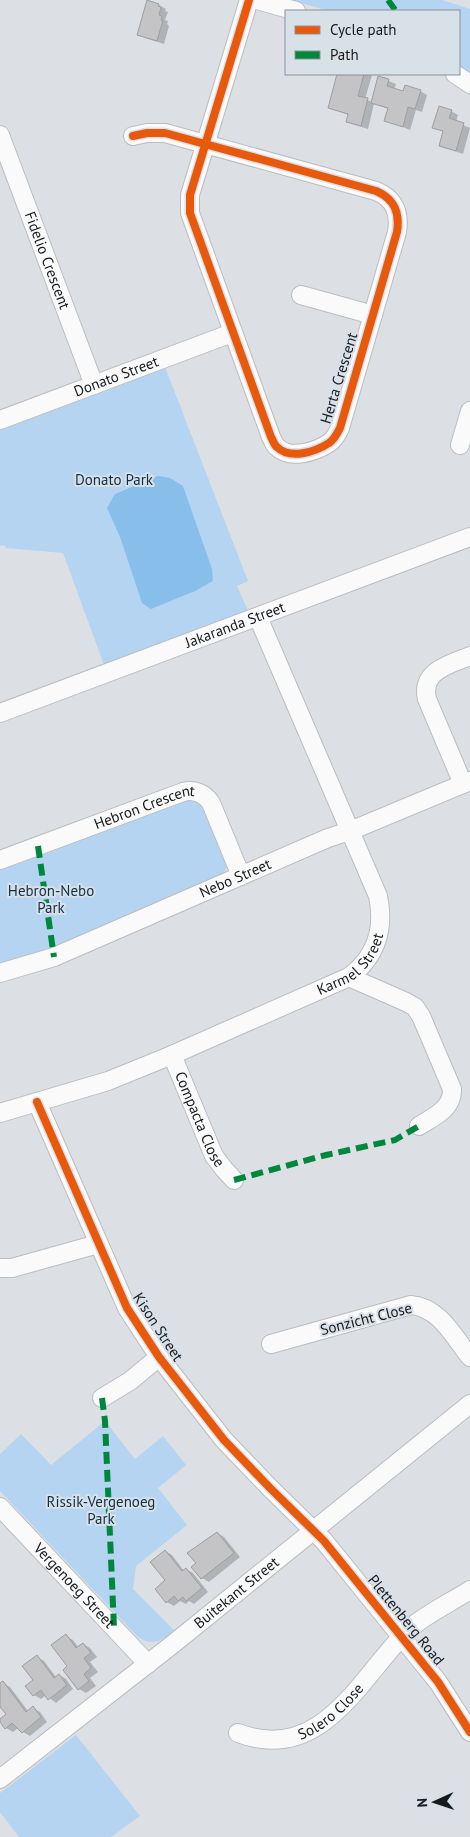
<svg xmlns="http://www.w3.org/2000/svg" width="470" height="1837" font-family="'PT Sans',sans-serif">
<style>
.green{fill:#b5d4f1}
.water{fill:#87bfea}
.shadow{fill:#0003}
.building{fill:#c4c3c5;stroke:#9e9ea0}
.lines{fill:none;stroke-linecap:round;stroke-linejoin:round}
.minor-casing{stroke:#babdc0;stroke-width:20}
.minor{stroke:#fafafb;stroke-width:18}
.quiet{stroke:#00873e;stroke-width:6;stroke-dasharray:12 6;stroke-linecap:butt}
.cycleway-casing{stroke:#d8e0e8;stroke-width:11}
.cycleway{stroke:#e8590c;stroke-width:8}
.labels{text-anchor:middle;stroke-width:4;stroke-linejoin:round;paint-order:stroke}
.street-label{font-size:15px;fill:#171a1d;stroke:#d8e0e8}
.park-label{font-size:15px;fill:#102e47;stroke:#d8e0e8}
</style>
<rect width="100%" height="100%" fill="#dce0e4"/>
<path class="green" d="M290,0H442L470,9V73L459,65V11H329Z
M165,367L248,581L237,586L248,611L104,665L63,553L6,548L4,545L0,546V428Z
M188,797L203,804L228,865L222,876L64,947L0,968V867Z
M105,1421L135,1459L163,1436L186,1465L158,1488L187,1525L136,1566L133,1589L174,1630C162,1641 151,1648 136,1635L0,1491V1454L21,1434L51,1465Z
M76,1735L140,1816L111,1837H19L0,1812V1793Z"/>
<path class="water" d="M158,476L170,478L183,486L212,569L213,581L195,591L151,609L142,603L120,537L107,508L115,494Z"/>
<path class="shadow" d="M148,2L159,5L166,9L165,11L168,12L165,20L168,21L167,24L169,26L164,44L145,38L138,34Z
M339,74L372,75L365,99L372,102L379,77L396,84L394,89L404,92L420,91L427,95L422,112L416,110L410,130L385,120L389,109L374,104L368,129L355,125L348,121L349,115L329,108Z
M451,111L458,115L456,122L470,128L463,154L440,146L444,132L434,127Z
M217,1533L224,1537L240,1557L209,1582L202,1578L197,1564Z
M165,1551L172,1555L184,1571L186,1569L193,1573L208,1592L194,1604L189,1601L186,1604L180,1601L174,1606L167,1602Z
M66,1636L73,1640L79,1648L83,1644L90,1648L97,1657L90,1662L98,1672L90,1678L96,1686L86,1693L79,1689L69,1667Z
M37,1657L44,1661L56,1677L59,1675L66,1679L73,1689L56,1703L46,1695L41,1699L34,1695Z
M3,1683L10,1687L28,1711L33,1708L40,1712L47,1722L30,1736L23,1732L19,1727L13,1732L6,1728L0,1720L7,1715L0,1705V1685Z"/>
<path class="building" d="M147,0L159,4L158,6L161,7L159,15L162,16L161,20H163L157,41L137,35Z
M337,74H364L358,96L368,98L361,126L346,122L348,114L328,108Z
M378,76L389,79L387,86L403,91L405,85L421,90L415,109L408,107L403,127L384,121L388,108L371,103Z
M439,106L452,110L449,118L464,123L456,151L439,146L443,131L432,128Z
M217,1532L234,1553L201,1579L191,1567L196,1563L187,1553Z
M165,1550L182,1571L186,1568L202,1588L186,1601L183,1597L178,1601L174,1596L166,1603L155,1589L165,1580L150,1562Z
M66,1634L76,1648L83,1643L91,1653L84,1658L91,1668L84,1674L89,1681L78,1690L63,1670L67,1666L51,1645Z
M37,1655L54,1678L59,1674L67,1685L48,1700L41,1690L33,1696L25,1686L33,1680L22,1666Z
M3,1681L26,1712L33,1706L41,1717L22,1733L12,1723L5,1729L0,1722V1719L6,1714L0,1707V1683Z"/>
<g class="lines">
<defs>
<g id="minor">
<path d="M257,0L296,11"/>
<path d="M455,74L470,84"/>
<path id="s1" d="M0,135L94,385"/>
<path d="M133,136L147,133H165L376,191C395,199 400,213 397,232L340,428C337,434 334,440 329,443C315,452 290,460 277,447C274,445 273,440 271,437L190,213V195L249,0"/>
<path d="M301,295L373,315"/>
<path id="s2" d="M0,420L232,333"/>
<path d="M460,445L470,411"/>
<path id="s3" d="M0,713L470,537"/>
<path d="M463,784L427,699C420,671 450,664 470,656"/>
<path id="s4" d="M0,860L183,792C194,789 204,793 211,803L241,876"/>
<path id="s5" d="M0,973L54,957L328,838L350,831L470,781"/>
<path d="M349,977L406,1002L415,1007L421,1016L452,1089C453,1109 433,1117 419,1126"/>
<path id="s6" d="M172,1055L214,1156L224,1169L234,1180"/>
<path d="M37,1102L127,1308L159,1357L224,1440L270,1488L324,1541L438,1682L470,1732"/>
<path id="s7" d="M0,1113L108,1081L172,1055L349,977C376,957 385,929 378,896L258,617"/>
<path d="M0,1268H12L98,1244"/>
<path d="M271,1344L411,1305C439,1307 454,1337 470,1357"/>
<path d="M102,1398L130,1381L159,1357"/>
<path id="s8" d="M0,1507L148,1664"/>
<path id="s9" d="M238,1733C322,1765 360,1677 409,1629C423,1616 453,1601 470,1590"/>
<path id="s10" d="M0,1779L173,1644L470,1404"/>
</g>
</defs>
<use href="#minor" class="minor-casing"/>
<use href="#minor" class="minor"/>
<path class="quiet" d="M388,0L396,11
M38,846L54,957
M234,1180L326,1155L395,1140L419,1126
M102,1398L105,1421L114,1628"/>
<defs>
<path id="cycleway" d="M133,136L147,133H165L376,191C395,199 400,213 397,232L340,428C337,434 334,440 329,443C315,452 290,460 277,447C274,445 273,440 271,437L190,213V195L249,0
M37,1102L127,1308L159,1357L224,1440L270,1488L324,1541L438,1682L470,1732"/>
</defs>
<use href="#cycleway" class="cycleway-casing"/>
<use href="#cycleway" class="cycleway"/>
</g>
<g class="labels">
<g class="street-label">
<text dy="5" stroke="none"><textPath href="#s1" startOffset="134">Fidelio Crescent</textPath></text>
<text dy="5" stroke="none"><textPath href="#s2" startOffset="124">Donato Street</textPath></text>
<text transform="translate(339 378) rotate(-73)" y="5">Herta Crescent</text>
<text dy="5" stroke="none"><textPath href="#s3" startOffset="251">Jakaranda Street</textPath></text>
<text dy="5" stroke="none"><textPath href="#s4" startOffset="154">Hebron Crescent</textPath></text>
<text dy="5" stroke="none"><textPath href="#s5" startOffset="254">Nebo Street</textPath></text>
<text dy="5" stroke="none"><textPath href="#s7" startOffset="385">Karmel Street</textPath></text>
<text dy="5" stroke="none"><textPath href="#s6" startOffset="70">Compacta Close</textPath></text>
<text transform="translate(366 1319) rotate(-14)" y="5">Sonzicht Close</text>
<text transform="translate(158 1327) rotate(57)" y="5">Kison Street</text>
<text dy="5" stroke="none"><textPath href="#s8" startOffset="108">Vergenoeg Street</textPath></text>
<text dy="5" stroke="none"><textPath href="#s10" startOffset="301">Buitekant Street</textPath></text>
<text transform="translate(406 1620) rotate(51)" y="5">Plettenberg Road</text>
<text dy="5" stroke="none"><textPath href="#s9" startOffset="102">Solero Close</textPath></text>
</g>
<g class="park-label">
<text x="114" y="485">Donato Park</text>
<text x="51" y="896">Hebron-Nebo<tspan x="51" dy="17">Park</tspan></text>
<text x="101" y="1507">Rissik-Vergenoeg<tspan x="101" dy="17">Park</tspan></text>
</g>
</g>
<rect x="285" y="10" width="175" height="65" fill="#d8e0e8" stroke="#8b9197"/>
<rect x="295" y="26" width="25" height="8" fill="#e8590c" stroke="#8b9197"/>
<text x="330" y="35" font-size="15" fill="#171a1d">Cycle path</text>
<rect x="295" y="51" width="25" height="8" fill="#00873e" stroke="#8b9197"/>
<text x="330" y="60" font-size="15" fill="#171a1d">Path</text>
<g transform="translate(435 1802) rotate(267)" stroke="#d8e0e8" stroke-width="4" paint-order="stroke">
<path d="M0-4L9 19L0 12L-9 19Z" fill="#171a1d"/>
<text y="-8" font-size="14" font-weight="bold" text-anchor="middle" fill="#171a1d">N</text>
</g>
</svg>
